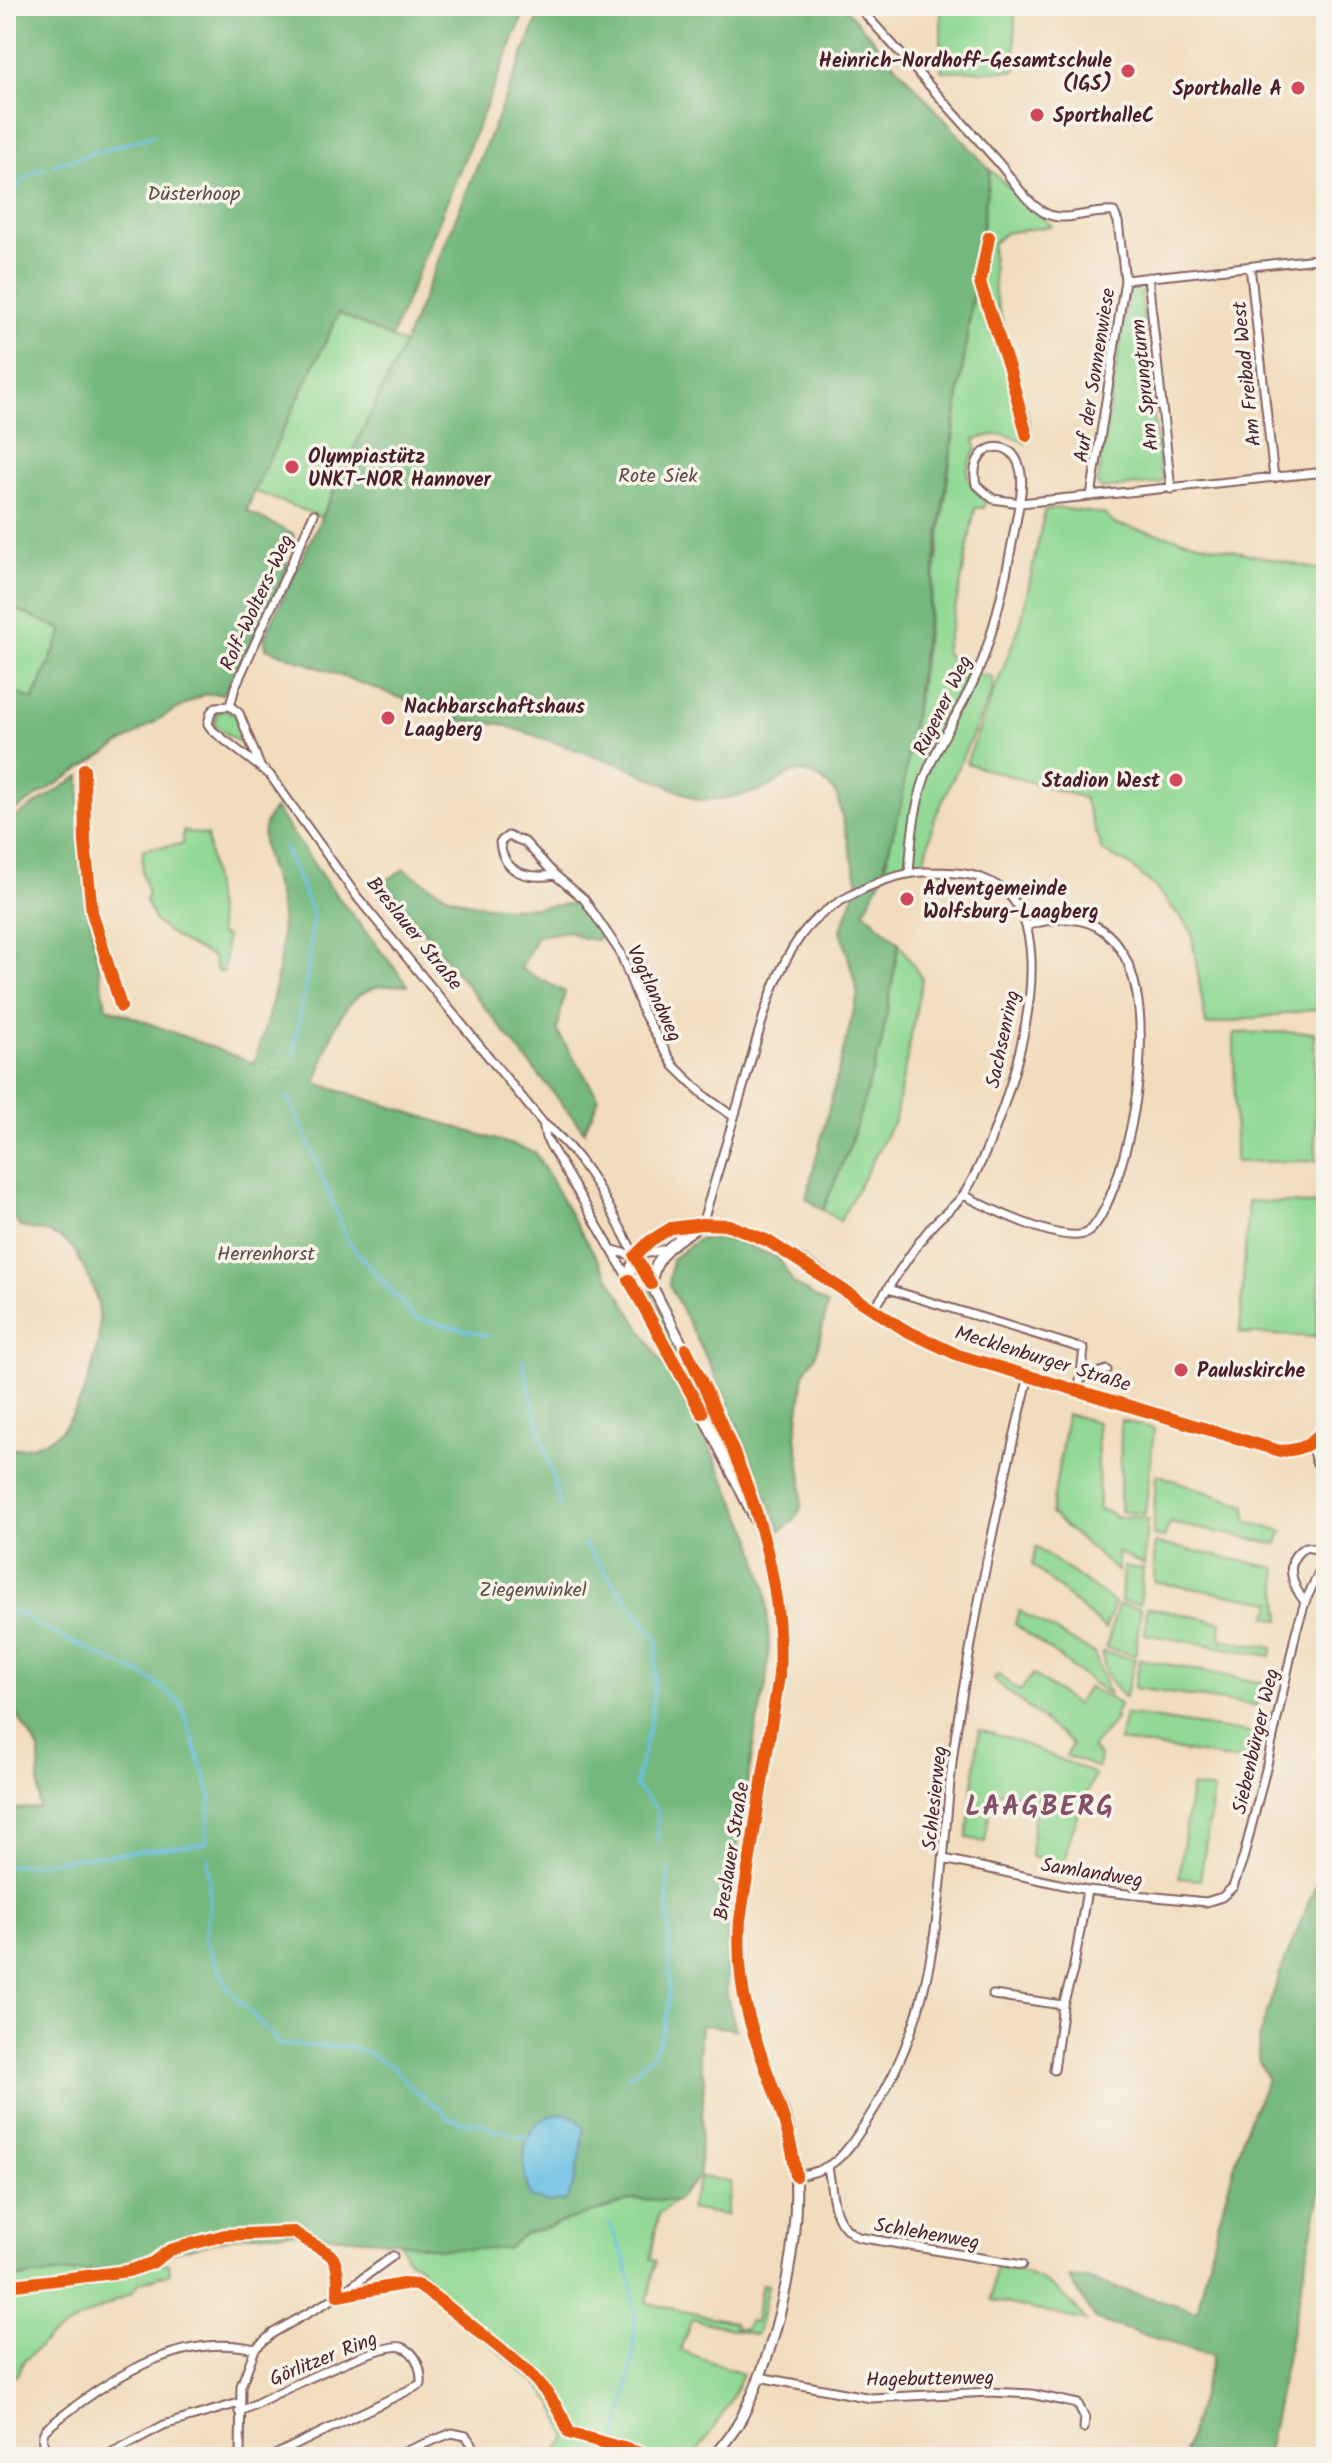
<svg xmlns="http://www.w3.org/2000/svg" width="1332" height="2463" font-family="Kalam,sans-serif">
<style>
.green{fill:#90d893;stroke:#6d7c5f;stroke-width:2}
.forest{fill:#74b87d;stroke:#5f6c54;stroke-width:2}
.water{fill:#67c0e4;stroke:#587088;stroke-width:2}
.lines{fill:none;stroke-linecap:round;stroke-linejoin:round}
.stream{stroke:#67c0e4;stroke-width:3}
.minor-casing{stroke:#84615e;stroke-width:11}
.tertiary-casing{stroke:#84615e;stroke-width:13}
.minor{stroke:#fff;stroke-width:7}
.tertiary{stroke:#fff;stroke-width:9}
.cycleway-casing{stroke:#f7f3e8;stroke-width:17}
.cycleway{stroke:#e8590c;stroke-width:12}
.poi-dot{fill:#d1495b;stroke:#f7f3e8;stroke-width:3}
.labels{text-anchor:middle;stroke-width:7;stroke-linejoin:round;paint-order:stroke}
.poi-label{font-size:20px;font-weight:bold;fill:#4a1f2b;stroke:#f7f3e8;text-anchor:start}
.park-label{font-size:20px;fill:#5c4d45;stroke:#f7f3e8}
.street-label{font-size:20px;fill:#4a1f2b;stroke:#f7f3e8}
.district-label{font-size:28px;font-weight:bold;letter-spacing:2px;fill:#844f68;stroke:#f7f3e8}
</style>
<rect width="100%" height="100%" fill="#f7f3e8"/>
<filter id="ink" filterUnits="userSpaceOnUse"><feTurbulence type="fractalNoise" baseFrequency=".0125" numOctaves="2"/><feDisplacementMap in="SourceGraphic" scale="16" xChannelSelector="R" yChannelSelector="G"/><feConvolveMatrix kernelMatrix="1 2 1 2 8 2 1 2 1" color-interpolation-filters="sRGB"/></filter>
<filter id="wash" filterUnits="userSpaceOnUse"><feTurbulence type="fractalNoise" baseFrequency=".006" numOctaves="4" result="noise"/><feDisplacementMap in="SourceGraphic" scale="32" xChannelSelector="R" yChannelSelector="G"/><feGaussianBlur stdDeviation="1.8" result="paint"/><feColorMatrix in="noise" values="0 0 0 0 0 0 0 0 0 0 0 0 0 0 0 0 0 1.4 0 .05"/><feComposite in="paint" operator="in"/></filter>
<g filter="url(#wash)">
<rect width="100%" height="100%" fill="#f1dcbd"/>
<path class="green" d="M941,6H1015V71H941Z
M990,170L1052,226L1005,233L992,244L995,295L1029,422V432L1025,443C1007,431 992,434 974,440L977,451C960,471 968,485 985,501L984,508H975L961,583L945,651L961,671L993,677L992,692L934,820L925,860L885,872L918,698Z
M1139,284L1145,290L1141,294L1160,472L1165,475L1161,483L1101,489L1097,484L1129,289L1133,285Z
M339,313L404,344L321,517L254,491Z
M1058,508L1104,514L1114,524L1326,571V1008L1206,1025L1191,930L1155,887L1130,865L1102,851L1084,798L966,763L1021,622L1045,510Z
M6,605L63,630L33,700L6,689Z
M225,709L235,715L249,749L214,725L217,713Z
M183,831L207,835L220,935L226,936L224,972H217L213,957L182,942L155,922L145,899L148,896L142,872L143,849L183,844Z
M899,943L922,979L895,1119L840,1221L823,1210L848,1151L881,1045Z
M1314,1032L1316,1161L1235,1162L1234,1033Z
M1248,1201L1324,1205L1316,1337L1240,1333Z
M650,1289L712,1413L733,1464L731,1465L642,1293Z
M1067,1414L1097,1422L1099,1509L1113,1514L1114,1518L1134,1516L1147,1519L1144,1565L1117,1552L1118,1572L1051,1514Z
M1121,1420L1154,1429L1145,1514L1120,1511Z
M1156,1474L1246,1506L1247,1522L1283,1531L1277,1544L1170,1523L1164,1538L1153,1536Z
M1154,1543L1276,1568L1281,1620L1267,1617L1273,1602L1154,1582Z
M1036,1547L1115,1603L1105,1629L1032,1565Z
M1123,1567L1143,1569L1140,1604L1121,1602Z
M1118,1605L1141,1608L1135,1655L1106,1648Z
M1147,1607L1221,1622L1220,1639L1273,1648L1271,1656L1145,1634Z
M1019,1611L1094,1653L1109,1695L1015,1624Z
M1102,1652L1135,1659L1125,1698C1107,1681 1105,1677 1102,1652Z
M1140,1659L1263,1683L1257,1706L1134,1688Z
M1033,1674L1076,1705L1088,1687L1120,1704L1114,1717L1116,1719L1091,1748L1100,1756L1098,1768L1066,1756L1072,1744L993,1679L998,1675L1020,1691Z
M1125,1714L1256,1734L1249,1762L1119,1741Z
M979,1730L1014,1740L1095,1774L1069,1838L1064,1865L1031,1857L1034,1812L1025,1810L1024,1795L993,1791L985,1842L967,1838Z
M1191,1787L1214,1790L1200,1880L1179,1878Z
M701,2177L731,2181L726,2215L689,2209Z
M635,2199L675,2201L658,2214L651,2259L656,2261L647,2303L734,2322L735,2327L745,2329L748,2321L755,2322L762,2284L768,2285L758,2331L756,2335L692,2319L680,2350L743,2374L728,2406L694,2457H551L568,2438L555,2407L541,2388L436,2296L424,2271L406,2257L400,2242L440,2249H507L523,2235Z
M169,2263L170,2273L139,2283L132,2293L85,2316L46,2340L23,2362L17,2375L6,2379V2279Z
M996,2266C1038,2274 1060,2286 1086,2321L991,2300Z"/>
<path class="forest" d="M6,6H527L391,338L339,313L254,491L247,511L294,535L284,560L289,564L233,679L222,694H204L166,715L6,816V689L34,700L63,630L6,605Z
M543,6H843L990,170L901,806L885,862V872L864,911L899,943L881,1045L848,1151L823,1210L806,1198L858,994L841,930L858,883L837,796C828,781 807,767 789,774C781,778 775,785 767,788C748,795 719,800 698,800L630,768L501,724L463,721L274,651L266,648L264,638L404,344Z
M80,776V842L84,885L106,1007L254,1063C270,1012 287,960 280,906C276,872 247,838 275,808L327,883L408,985C398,986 386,985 377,987C336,998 328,1048 316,1083L535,1152L573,1219L694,1415L752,1537L766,1590L769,1645L766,1686L756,1727L727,1919V1997L736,2029L701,2025L699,2056L704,2079L699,2177L675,2201L635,2199L523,2235L507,2249H440L400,2242L295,2233H269L243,2235L173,2252L153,2264L6,2279V1809L39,1808V1750L15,1712L6,1707V1450C24,1447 43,1446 58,1433C84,1409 102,1348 99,1313C98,1299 90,1280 83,1267C79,1260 76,1251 71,1246C56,1232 38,1230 20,1227L6,1205V823Z
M404,869C416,877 428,885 441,892C480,913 533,909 575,903L603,932L597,940L583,938L568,931L537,936L521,969L565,992L557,1031L599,1098L584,1131L384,882Z
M699,1239H722L744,1244L779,1258L793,1283L828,1305L816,1354L804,1374L796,1436L802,1479L801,1508L794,1520L781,1531L722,1389L669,1284L672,1259Z
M1326,1859V2165L1266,2457H1183L1213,2356L1096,2320L1069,2278L1086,2279L1197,2311L1215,2234L1243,2135L1267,2079L1258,2059L1259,2037L1280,1973Z"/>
<path class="water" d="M565,2113L576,2118L584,2128C581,2154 578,2177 567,2200L549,2203L531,2197C518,2164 520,2116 565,2113Z"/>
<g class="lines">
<path class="stream" d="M53,165L155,135
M6,197L28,176L46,168
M284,847L313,914L308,971L293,1056
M287,1097L306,1136L348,1242L415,1318L489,1336
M522,1360L560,1506
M584,1544L658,1641L651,1720L635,1785L657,1810L658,1840
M6,1611L21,1613L36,1625L151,1679L181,1704L211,1795L206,1843L6,1867
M208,1857L210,1906L204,1938L229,1989L280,2045L350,2047L365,2052L393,2067L416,2092L438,2107L448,2118L467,2123H482L496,2132L499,2129L528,2139
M628,2076C636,2070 647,2063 652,2055C683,2005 662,1925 669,1867
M609,2224C615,2237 622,2250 626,2264C645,2321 629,2387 616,2443
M613,2457L615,2448"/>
</g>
</g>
<g filter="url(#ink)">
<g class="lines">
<defs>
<path id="minor" d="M858,6C904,58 951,109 997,161C1013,179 1025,203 1047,214C1067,223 1092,209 1114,212L1118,222L1125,280L1091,496
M1250,266L1274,478
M1148,277L1171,489
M1125,280L1326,258
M230,706L235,687L314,514
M260,766L239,713L230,706L216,707L211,712L208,724L213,731L270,775L358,898L543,1123C595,1162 618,1230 651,1284
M909,874C911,841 914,808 925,777C942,733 972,695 986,650C1002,602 1011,550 1020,500C1033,428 965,437 976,484L993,499L1020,503L1326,472
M555,875C528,879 503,874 500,842L508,836L525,842L555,875L584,899L620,952L644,1014L674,1066L706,1097L734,1117
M543,1123L546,1138L628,1278
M964,1195C988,1208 1058,1242 1084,1234C1127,1222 1210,865 1026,926
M702,1224C717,1174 732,1124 747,1074C761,1025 772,975 802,934C826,902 890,871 929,872C958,872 986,873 1008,894C1066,951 1001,1132 966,1191C958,1205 942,1214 932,1226C910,1252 893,1282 873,1310
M613,1250L635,1256L666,1249
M888,1289L1084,1349L1079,1391
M1080,1378L1107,1370
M1311,1444L1316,1462L1326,1469
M1311,1444L1326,1453
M944,1859L1087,1890L1206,1902L1222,1897L1233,1887L1243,1859L1266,1769L1296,1632L1305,1602L1321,1568L1320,1554L1316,1549L1306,1547C1282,1559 1292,1586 1305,1602
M993,1995L1063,2005
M1054,2070L1063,2005L1073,1971L1087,1890
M828,2168C834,2195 830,2223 858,2237L1022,2265
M796,2176C836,2171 847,2151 868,2119C942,2006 938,1892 952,1763C955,1733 961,1703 966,1673C983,1573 1004,1475 1029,1376
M759,2377L871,2398L990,2392L1031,2394L1078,2404L1085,2418L1084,2428
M239,2412C265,2399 380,2341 402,2347C417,2352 422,2371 421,2384L271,2457
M53,2457C45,2449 39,2441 45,2430C103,2382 177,2331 255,2349
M103,2457L164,2425L239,2403
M240,2457L241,2386L255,2349L273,2333L338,2296L393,2256
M391,2457L452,2433L466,2436L481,2457"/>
<path id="tertiary" d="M702,1224C675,1242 657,1249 651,1284L717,1413L755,1506L772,1568L779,1608L781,1639L779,1676L740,1920C738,1953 740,1985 749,2017C759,2054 778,2089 788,2126C810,2212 781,2339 742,2417C735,2431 723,2445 713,2457
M756,1521L690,1389L629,1280C630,1260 641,1247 657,1237C739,1188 838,1293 906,1330C937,1347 969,1358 1002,1368L1280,1451C1303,1450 1316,1444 1326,1422"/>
</defs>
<use href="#minor" class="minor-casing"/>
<use href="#tertiary" class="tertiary-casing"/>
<use href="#minor" class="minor"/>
<use href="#tertiary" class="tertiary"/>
<defs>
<path id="cycleway" d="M989,237L980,283L1009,368L1027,436
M84,769L85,842L92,912L121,1007
M629,1280L702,1413
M651,1284L635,1256L650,1241L671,1228L702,1224L729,1225L768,1241L905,1330L958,1355L1280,1451C1303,1450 1316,1444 1326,1422
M686,1349C737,1455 786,1555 779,1676L740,1920C738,1953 740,1986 749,2018C764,2072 790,2119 796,2176
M6,2286L128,2271L152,2263L170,2250L225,2235L294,2232C329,2259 340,2244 338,2296L403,2284L417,2285C437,2297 455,2313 473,2327C512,2358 552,2385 569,2433L655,2457"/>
</defs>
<use href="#cycleway" class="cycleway-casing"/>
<use href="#cycleway" class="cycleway"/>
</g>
</g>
<g class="poi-dot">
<circle cx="1128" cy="71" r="8"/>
<circle cx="1298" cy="88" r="8"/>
<circle cx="1037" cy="115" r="8"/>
<circle cx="292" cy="467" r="8"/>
<circle cx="388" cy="718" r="8"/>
<circle cx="1176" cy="780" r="8"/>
<circle cx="907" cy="899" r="8"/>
<circle cx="1181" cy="1370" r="8"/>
</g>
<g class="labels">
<g class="poi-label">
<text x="1112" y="67" text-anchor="end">Heinrich-Nordhoff-Gesamtschule<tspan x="1112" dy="23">(IGS)</tspan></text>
<text x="1282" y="95" text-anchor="end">Sporthalle A</text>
<text x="1053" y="122">SporthalleC</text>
<text x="308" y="463">Olympiastütz<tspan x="308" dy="23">UNKT-NOR Hannover</tspan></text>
<text x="404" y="713">Nachbarschaftshaus<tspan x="404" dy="23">Laagberg</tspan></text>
<text x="1160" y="787" text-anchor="end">Stadion West</text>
<text x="923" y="895">Adventgemeinde<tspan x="923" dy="23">Wolfsburg-Laagberg</tspan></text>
<text x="1197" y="1377">Pauluskirche</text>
</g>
<g class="park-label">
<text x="194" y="200">Düsterhoop</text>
<text x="658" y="482">Rote Siek</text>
<text x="266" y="1260">Herrenhorst</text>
<text x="533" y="1596">Ziegenwinkel</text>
</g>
<g class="street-label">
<text transform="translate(1246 374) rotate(-96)" y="7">Am Freibad West</text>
<text transform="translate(1094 375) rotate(-81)" y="7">Auf der Sonnenwiese</text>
<text transform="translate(1144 385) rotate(-96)" y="7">Am Sprungturm</text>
<text transform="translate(256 602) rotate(-65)" y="7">Rolf-Wolters-Weg</text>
<text transform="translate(942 705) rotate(-64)" y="7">Rügener Weg</text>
<text transform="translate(415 933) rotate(51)" y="7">Breslauer Straße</text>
<text transform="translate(655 993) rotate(65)" y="7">Vogtlandweg</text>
<text transform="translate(1002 1039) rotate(-78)" y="7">Sachsenring</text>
<text transform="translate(1043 1358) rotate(17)" y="7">Mecklenburger Straße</text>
<text transform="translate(1255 1741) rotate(-77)" y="7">Siebenbürger Weg</text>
<text transform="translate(934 1798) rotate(-84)" y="7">Schlesierweg</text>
<text transform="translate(731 1851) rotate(-81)" y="7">Breslauer Straße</text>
<text transform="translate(1092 1872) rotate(9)" y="7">Samlandweg</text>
<text transform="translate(927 2233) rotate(10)" y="7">Schlehenweg</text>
<text transform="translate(323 2358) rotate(-22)" y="7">Görlitzer Ring</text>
<text transform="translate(930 2378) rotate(-1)" y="7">Hagebuttenweg</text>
</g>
<g class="district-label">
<text x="1040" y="1815">LAAGBERG</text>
</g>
</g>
<rect width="1332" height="2463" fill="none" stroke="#f7f3e8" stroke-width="32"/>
</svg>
